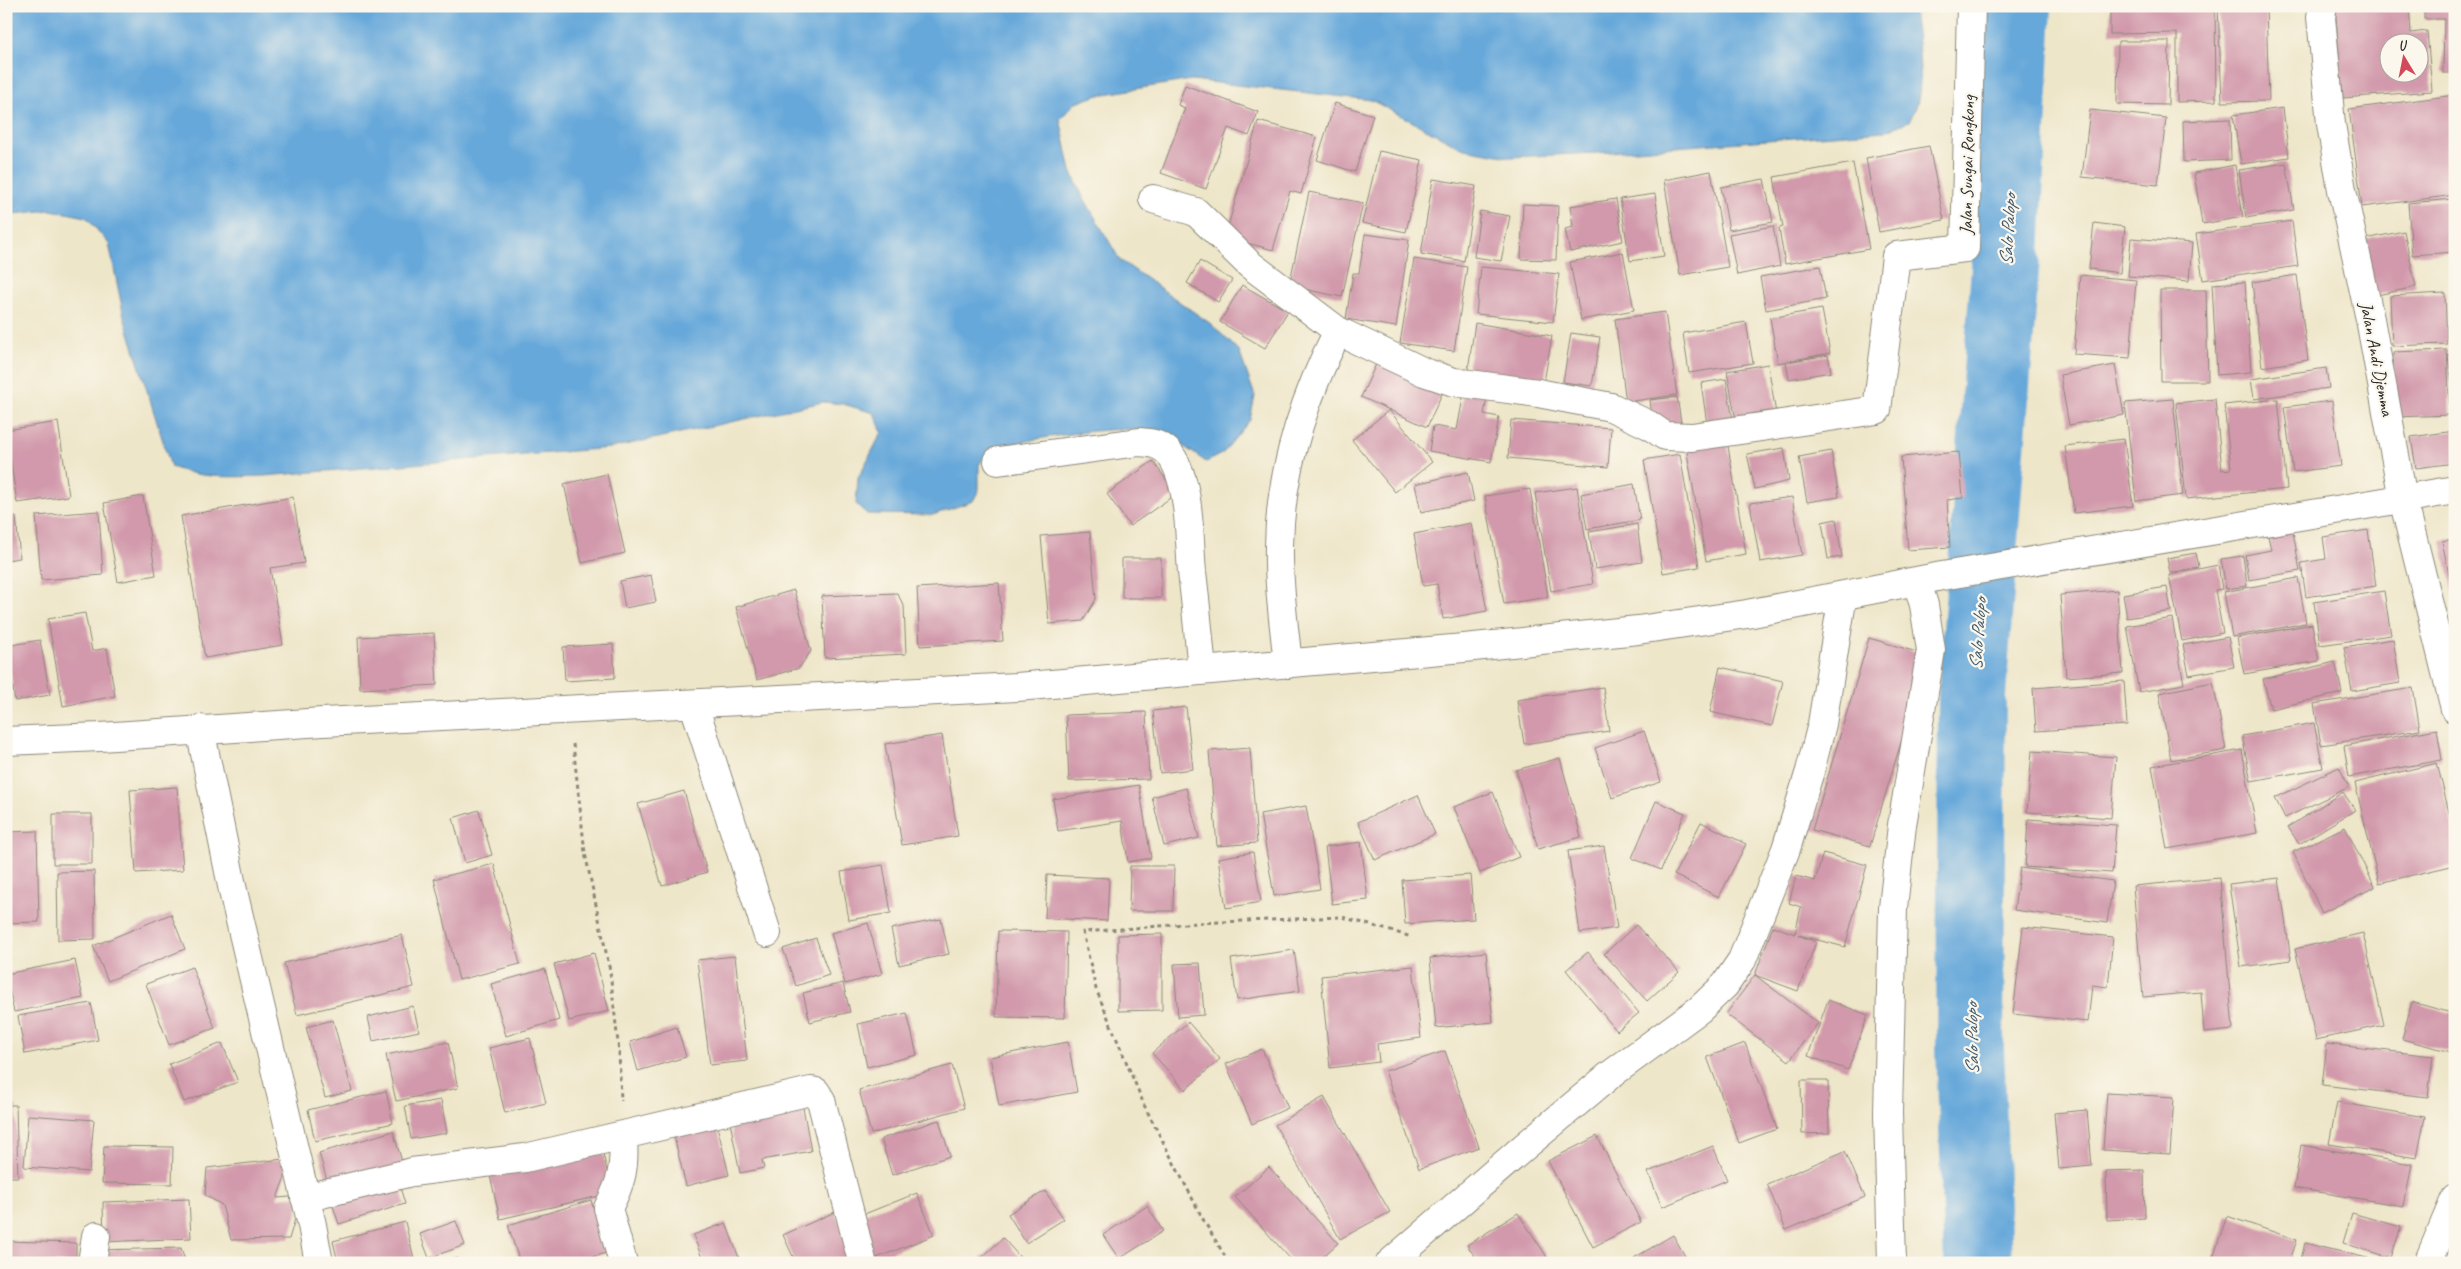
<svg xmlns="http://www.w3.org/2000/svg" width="2461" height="1269" font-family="Caveat,sans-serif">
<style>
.water{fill:#66a8da;stroke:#486a82}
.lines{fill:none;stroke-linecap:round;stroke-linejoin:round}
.river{stroke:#66a8da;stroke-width:68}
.building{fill:#d199ab;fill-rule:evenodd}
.minor-casing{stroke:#8c887a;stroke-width:30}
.path{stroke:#8c887a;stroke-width:3;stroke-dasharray:4 4;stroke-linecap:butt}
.minor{stroke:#fff;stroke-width:28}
.labels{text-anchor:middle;stroke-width:4.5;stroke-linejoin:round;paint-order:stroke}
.street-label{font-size:18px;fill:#2b2b2b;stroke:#fbf7ec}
.water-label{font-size:19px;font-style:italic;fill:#405768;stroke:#fbf7ec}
</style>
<rect width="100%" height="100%" fill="#fbf7ec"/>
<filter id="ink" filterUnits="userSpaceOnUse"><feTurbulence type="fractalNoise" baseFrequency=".02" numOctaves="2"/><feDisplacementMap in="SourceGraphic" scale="10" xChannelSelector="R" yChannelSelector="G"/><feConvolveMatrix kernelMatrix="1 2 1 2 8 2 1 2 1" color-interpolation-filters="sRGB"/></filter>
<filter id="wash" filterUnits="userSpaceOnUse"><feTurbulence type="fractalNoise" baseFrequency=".0096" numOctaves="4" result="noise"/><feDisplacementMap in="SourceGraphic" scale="20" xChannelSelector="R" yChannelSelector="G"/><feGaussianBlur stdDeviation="1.12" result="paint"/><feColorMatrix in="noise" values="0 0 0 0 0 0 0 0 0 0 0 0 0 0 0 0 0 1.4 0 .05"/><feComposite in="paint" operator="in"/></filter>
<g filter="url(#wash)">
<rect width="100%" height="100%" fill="#eee6c9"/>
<path class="water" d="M6,6H1913C1917,31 1924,80 1917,103C1916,109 1912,116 1909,121L1885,131L1597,153L1510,157L1464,149L1371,100L1191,80L1099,95L1075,103L1060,119L1071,171L1082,195L1120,260L1211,324L1239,351L1255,396L1250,420L1223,453L1206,462C1192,452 1169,435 1153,432C1114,423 1031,440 990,448L979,465V490L973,501L933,515L867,514L856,504L858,478L882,432L874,413L843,404L823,402L611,448L264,476C232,477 202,479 171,467L124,317L109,244L86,217L51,210L14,214L6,217Z"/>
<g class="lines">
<path class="river" d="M1978,1263L1970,1047L1972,694L2006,256L2018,6"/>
</g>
<g id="blocks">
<path class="building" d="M2110,6H2215L2216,101L2177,102V33L2110,34Z
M2218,6H2266L2269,101L2222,102Z
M2335,6H2409L2411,33L2427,31L2432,91L2343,98ZM2388,42H2418V72H2388Z
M2424,6H2455V73H2443L2444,19H2424Z
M2118,41H2169L2168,105L2117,104Z
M1185,85L1258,112L1249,136L1228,128L1206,189L1161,173L1185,108L1178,105Z
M2455,95V195L2362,207L2349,109Z
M1335,103L1373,115L1355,172L1317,160Z
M2283,108L2289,157L2241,164L2233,115Z
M2090,110L2166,118L2158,185L2082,177Z
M2230,119L2231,160L2184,162L2183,121Z
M1258,121L1317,137L1301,194L1290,191L1273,250L1225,237Z
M1929,146L1944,220L1879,232L1866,158Z
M1379,151L1422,160L1406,232L1362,223Z
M1853,163L1869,249L1785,264L1779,228L1783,227L1774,177Z
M2286,163L2294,210L2246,218L2239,170Z
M2235,165L2243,217L2202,224L2194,173Z
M1711,171L1728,267L1680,275L1664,180Z
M1433,179L1476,186L1464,261L1421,254Z
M1764,179L1773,222L1729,230L1721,187Z
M1309,192L1363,203L1342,297L1289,286Z
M1655,194L1664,256L1630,261L1620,199Z
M1616,199L1623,241L1570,252L1565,229L1573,227L1570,206Z
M2454,199L2455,252L2412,255L2408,203Z
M1523,204L1558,206L1556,260L1521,259Z
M1480,211L1510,216L1501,261L1474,257Z
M2292,221L2298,266L2203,280L2196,234Z
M2094,223L2125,227L2120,273L2089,269Z
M1773,226L1780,266L1737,275L1729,234Z
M2404,231L2416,287L2372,296L2361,240Z
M1365,234L1409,240L1396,327L1346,319L1353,273H1359Z
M2131,238L2192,243L2189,281L2128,276Z
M1623,252L1634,310L1581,320L1570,262Z
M1414,259L1467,267L1454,351L1400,343Z
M1200,261L1232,280L1218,302L1187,283Z
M1820,266L1826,299L1766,310L1760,277Z
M1481,267L1559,274L1553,322L1476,314Z
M2080,275L2136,280L2130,358L2074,354Z
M2297,275L2308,360L2262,367L2252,282Z
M2245,282L2251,372L2217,375L2212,284Z
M1242,285L1288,311L1265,348L1220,322Z
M2160,290H2206L2208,381H2161Z
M2445,293L2447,344L2392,346L2390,296Z
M1822,309L1830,353L1778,363L1770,318Z
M1665,312L1677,395L1626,402L1615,319Z
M1746,322L1753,363L1689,373L1683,333Z
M1475,323L1552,336L1544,382L1468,370Z
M1571,333L1600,337L1592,386L1563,382Z
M2447,350L2450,415L2395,417L2393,352Z
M2455,354V402H2454L2448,355Z
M1828,355L1831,372L1789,379L1786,362Z
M1376,364L1444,389L1427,427L1361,397Z
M1768,364L1776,414L1736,421L1727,371Z
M2115,365L2124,415L2069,425L2060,375Z
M2326,368L2329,388L2254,399L2251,379Z
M1726,379L1733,420L1707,424L1701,383Z
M1465,387L1488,391L1484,414L1499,417L1491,462L1429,451L1433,426L1457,430Z
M1677,397L1681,422L1653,426L1650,400Z
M2173,399L2183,495L2136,501L2125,403Z
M2215,399L2222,470L2231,469L2224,405L2278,399L2287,489L2186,499L2176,403Z
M2332,401L2341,466L2293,472L2284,407Z
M1389,410L1432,462L1395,492L1352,440Z
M1511,420L1611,428L1608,467L1508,458Z
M58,422L69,496L17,503L6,430Z
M2455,431V463L2416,468L2411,437Z
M2124,439L2133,506L2074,513L2065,446Z
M1727,440L1746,554L1706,561L1686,447Z
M1784,448L1789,481L1755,489L1747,454Z
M1831,451L1839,497L1807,502L1799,457Z
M1959,452L1963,498L1947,500L1950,547L1908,550L1901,457Z
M1680,454L1699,567L1663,573L1644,460Z
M1153,461L1176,494L1130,526L1107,494Z
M1468,472L1474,501L1421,512L1415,484Z
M607,474L625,553L582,563L564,484Z
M1634,484L1640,520L1587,529L1581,494Z
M1577,487L1593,584L1551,591L1535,493Z
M1530,489L1548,597L1504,604L1485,496Z
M143,496L156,575L118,582L104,503Z
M293,497L304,563L270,568L283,645L205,658L181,516Z
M1792,497L1802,555L1760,562L1750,503Z
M99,511L103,575L41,580L36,516Z
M16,517L20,558L6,560V518Z
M1836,519L1842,557L1828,559L1822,522Z
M1471,523L1487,611L1443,619L1437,584L1423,586L1414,534Z
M1637,524L1642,562L1595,569L1589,532Z
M2368,530L2376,586L2306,597L2301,563L2326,559L2323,537Z
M1090,532L1096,599L1083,621L1049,624L1041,536Z
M2293,532L2300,571L2249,580L2245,555L2271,550L2268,536Z
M2455,539V599H2454L2442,541Z
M2196,553L2199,567L2170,573L2167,558Z
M2243,556L2247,586L2226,589L2221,559Z
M1122,558H1161V598H1122Z
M2218,565L2222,589L2215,590L2223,633L2182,641L2169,575Z
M651,575L656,602L625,608L620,581Z
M2298,578L2306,623L2232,637L2224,592Z
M999,583L1003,641L920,646L917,588Z
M2167,587L2171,611L2127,618L2123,594Z
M794,590L811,651L799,668L757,680L736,607Z
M2117,590L2123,673L2066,677L2060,595Z
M2384,591L2391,635L2320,645L2314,602Z
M897,593L904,606L906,654L825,658L822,596Z
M85,613L92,651L107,648L115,696L63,706L48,619Z
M2172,618L2184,684L2139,692L2127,626Z
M2312,624L2319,661L2244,674L2237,638Z
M434,633L437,685L360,689L358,637Z
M2228,637L2234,667L2189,675L2183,645Z
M1869,638L1927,655L1870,846L1812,830Z
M2393,639L2400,683L2352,691L2344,647Z
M40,640L50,695L15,701L6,646Z
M613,644L615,678L565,681L563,647Z
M2335,662L2342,693L2271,709L2263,679Z
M1720,667L1783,681L1772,726L1710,712Z
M2124,681L2127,725L2036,731L2033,688Z
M2213,682L2226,750L2171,760L2159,693Z
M1603,687L1609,731L1524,744L1517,700Z
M2413,688L2420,730L2321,745L2314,704Z
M1186,707L1193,769L1160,773L1153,711Z
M1146,712L1149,779L1069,781L1066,715Z
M2314,723L2323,768L2251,781L2242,736Z
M2437,729L2442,760L2349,777L2344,746Z
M1644,731L1661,782L1612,798L1595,748Z
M942,735L958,836L902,845L885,744Z
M1250,748L1257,843L1217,846L1209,751Z
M2242,750L2257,833L2167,849L2152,766Z
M2032,751L2116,757L2111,818L2027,812Z
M1560,758L1581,837L1538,849L1516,770Z
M2437,763L2455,837V865L2379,883L2355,783Z
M2339,767L2349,787L2285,818L2275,798Z
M1139,785L1151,858L1128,862L1122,821L1058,831L1053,799Z
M177,787L183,870L136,873L130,790Z
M1186,788L1199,838L1164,846L1152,797Z
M684,791L707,872L662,886L638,804Z
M1493,792L1519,857L1480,873L1454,807Z
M2343,792L2355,810L2299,844L2288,827Z
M1418,795L1435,834L1375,860L1358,822Z
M1656,801L1685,813L1661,870L1632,858Z
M1306,806L1320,889L1274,896L1260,814Z
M479,810L492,855L465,863L453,818Z
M53,814H92V864H53Z
M2028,819L2116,825L2112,873L2025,867Z
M1701,822L1746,844L1719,897L1674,875Z
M2345,827L2375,887L2322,913L2293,852Z
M37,831L39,922L6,923V832Z
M1361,842L1368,900L1332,904L1325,847Z
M1604,846L1617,928L1580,933L1568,851Z
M1253,852L1261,902L1226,908L1218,858Z
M1823,853L1867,865L1845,947L1798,935L1816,942L1798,991L1755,975L1773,926L1795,934L1801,907L1789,903L1796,876L1815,881Z
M494,864L520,964L459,980L434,879Z
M883,865L891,913L849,920L841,872Z
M1130,866H1174L1173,911H1129Z
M2020,868L2113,881L2107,923L2014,910Z
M94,871L95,939L58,940L57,872Z
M1047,875L1109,878L1107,921L1045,918Z
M1470,875L1474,919L1405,924L1402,880Z
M2220,878L2233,1030L2204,1033L2201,992L2143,997L2133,886Z
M2279,878L2291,960L2241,967L2229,884Z
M171,914L185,949L108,981L93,946Z
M941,919L949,954L899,965L891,929Z
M868,923L882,974L845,984L831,933Z
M1636,925L1679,972L1647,1001L1604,954Z
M2023,927L2113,937L2108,987L2092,985L2088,1022L2013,1014Z
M998,931L1067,932L1065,1018L996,1017Z
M2363,933L2384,1025L2316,1040L2295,949Z
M1162,934V1010L1118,1011V935Z
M402,935L414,987L297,1015L284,963Z
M816,938L829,975L796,986L783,949Z
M1294,950L1300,991L1237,1000L1231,959Z
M1486,952L1493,1022L1436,1028L1430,958Z
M1588,952L1639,1013L1617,1031L1566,970Z
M594,953L609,1011L569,1021L554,964Z
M735,956L747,1061L710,1065L697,960Z
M75,960L83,998L14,1012L6,974Z
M1200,963L1204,1015L1178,1017L1174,964Z
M1413,966L1421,1038L1377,1044L1379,1062L1330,1068L1321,976Z
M192,967L215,1028L169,1045L146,984Z
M545,969L559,1020L506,1036L491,984Z
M1755,975L1818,1023L1789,1061L1726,1014Z
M843,983L850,1012L810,1022L803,993Z
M1828,1000L1868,1015L1848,1070L1808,1056Z
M2412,1002L2455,1014V1053L2402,1039Z
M91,1003L98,1040L25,1054L18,1016Z
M413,1006L419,1031L373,1041L368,1017Z
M907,1013L917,1055L867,1067L858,1024Z
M333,1020L352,1091L325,1098L306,1027Z
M1188,1022L1220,1059L1185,1090L1152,1053Z
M677,1027L686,1057L638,1071L630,1042Z
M530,1038L546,1103L505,1113L489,1048Z
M448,1042L458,1088L396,1101L386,1055Z
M1068,1042L1077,1092L999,1106L990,1057Z
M222,1043L238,1082L184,1102L169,1064Z
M1745,1043L1777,1129L1739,1143L1707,1057Z
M2327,1044L2433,1056L2428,1097L2322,1085Z
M1262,1049L1288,1108L1252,1124L1226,1064Z
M1445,1051L1479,1147L1419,1169L1385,1071Z
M952,1065L964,1108L871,1134L859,1090Z
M1801,1080H1828L1829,1133L1802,1134Z
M386,1091L393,1123L315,1141L308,1110Z
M2107,1093L2174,1097L2170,1154L2103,1150Z
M1324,1097L1390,1212L1340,1239L1275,1125Z
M441,1100L447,1133L411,1139L405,1106Z
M2337,1102L2425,1117L2417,1158L2329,1144Z
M6,1105H16L18,1177H6Z
M803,1107L811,1151L762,1160L764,1168L740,1173L730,1122Z
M2087,1110L2092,1166L2059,1169L2054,1113Z
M28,1115L94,1120L89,1172L24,1167Z
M715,1117L729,1175L686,1186L672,1128Z
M939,1120L950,1156L892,1175L881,1139Z
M393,1131L403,1165L329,1187L319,1153Z
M1597,1136L1641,1222L1593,1247L1548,1161Z
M601,1145L612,1193L500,1219L489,1171Z
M2301,1145L2412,1164L2404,1206L2294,1188Z
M104,1146L173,1147L172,1184L102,1183Z
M1713,1146L1727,1180L1662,1207L1648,1172Z
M1845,1151L1865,1197L1786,1230L1767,1184Z
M292,1158L277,1198L302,1196L289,1239L231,1240L222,1205L205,1195L207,1168Z
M1269,1167L1338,1243L1316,1263H1294L1235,1197Z
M2144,1170L2145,1218L2107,1220L2106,1171Z
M397,1177L405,1204L339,1224L330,1197Z
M1045,1191L1064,1219L1026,1243L1008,1214Z
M917,1193L934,1235L874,1259L857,1217Z
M189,1199L191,1238L104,1242L103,1202Z
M591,1200L606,1253L572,1263H520L508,1225Z
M1147,1206L1163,1231L1119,1259L1103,1235Z
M835,1212L857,1263H796L783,1235Z
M1518,1213L1547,1257L1538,1263H1479L1467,1245Z
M2352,1213L2401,1227L2391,1258L2343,1243Z
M2227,1216L2297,1240L2289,1263H2211Z
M456,1221L465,1245L429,1258L420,1234Z
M405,1222L415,1263H338L333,1241Z
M726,1223L739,1258L728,1263H704L693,1235Z
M1673,1235L1689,1263H1637L1634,1258Z
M1003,1238L1025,1263H976Z
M6,1241L76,1243V1263H6Z
M2305,1243L2371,1259L2370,1263H2300Z
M181,1248L186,1263H100L97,1250Z
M457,1258L459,1263H444V1262Z"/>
</g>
</g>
<g filter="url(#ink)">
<use href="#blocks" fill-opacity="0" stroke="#8c887a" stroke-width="1"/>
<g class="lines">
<defs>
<path id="minor" d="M2323,6L2321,17L2331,124L2342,190L2370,319L2403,499L2455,709
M1153,199L1196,212L1249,264L1338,331C1304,398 1280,471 1279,546C1278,585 1284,625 1288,664
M1338,331L1424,372L1454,382L1538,393L1611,407L1649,425L1665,436L1692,437L1877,410L1896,256L1965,248L1971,6
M998,461L1139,442C1150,443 1158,443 1167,451C1191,476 1189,540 1192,572C1196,605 1199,638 1202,671
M694,705L767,933
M200,729L233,891L312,1225L319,1263
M6,741L100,737L323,722L1017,687L1464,648L1638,630L1747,614L1942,576L2455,490
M623,1137C625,1168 622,1181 608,1208L623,1263
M305,1198L412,1172L525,1158L811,1091L816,1092L821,1100L862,1261
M92,1263L96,1236
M1390,1263L1524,1147L1610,1075L1700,1009L1725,985L1742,960L1786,849L1810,771L1822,724L1843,595
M1892,1263L1888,1113L1893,908L1902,825L1931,650L1924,605L1917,582
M2428,1263L2455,1199"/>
</defs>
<use href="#minor" class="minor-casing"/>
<path class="path" d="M573,744L585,853L610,971L619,1052L621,1101
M1229,1263L1204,1221L1145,1107L1096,989L1083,932L1198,923L1342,917L1412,937"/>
<use href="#minor" class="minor"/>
</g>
</g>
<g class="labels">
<g class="street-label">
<text transform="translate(1967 165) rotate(-89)" y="6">Jalan Sungai Rongkong</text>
<text transform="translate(2377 359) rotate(79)" y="6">Jalan Andi Djemma</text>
</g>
<g class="water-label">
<text transform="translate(2007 230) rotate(-87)" y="7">Salo Palopo</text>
<text transform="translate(1977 634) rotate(-86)" y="7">Salo Palopo</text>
<text transform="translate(1971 1039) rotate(-91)" y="7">Salo Palopo</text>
</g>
</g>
<rect width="2461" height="1269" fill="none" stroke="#fbf7ec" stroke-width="25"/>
<g transform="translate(2404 58) rotate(350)"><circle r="24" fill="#fbf7ec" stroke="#a8a59f"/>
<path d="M0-4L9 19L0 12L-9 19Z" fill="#d1495b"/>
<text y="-8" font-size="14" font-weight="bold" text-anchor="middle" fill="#2b2b2b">U</text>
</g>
</svg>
